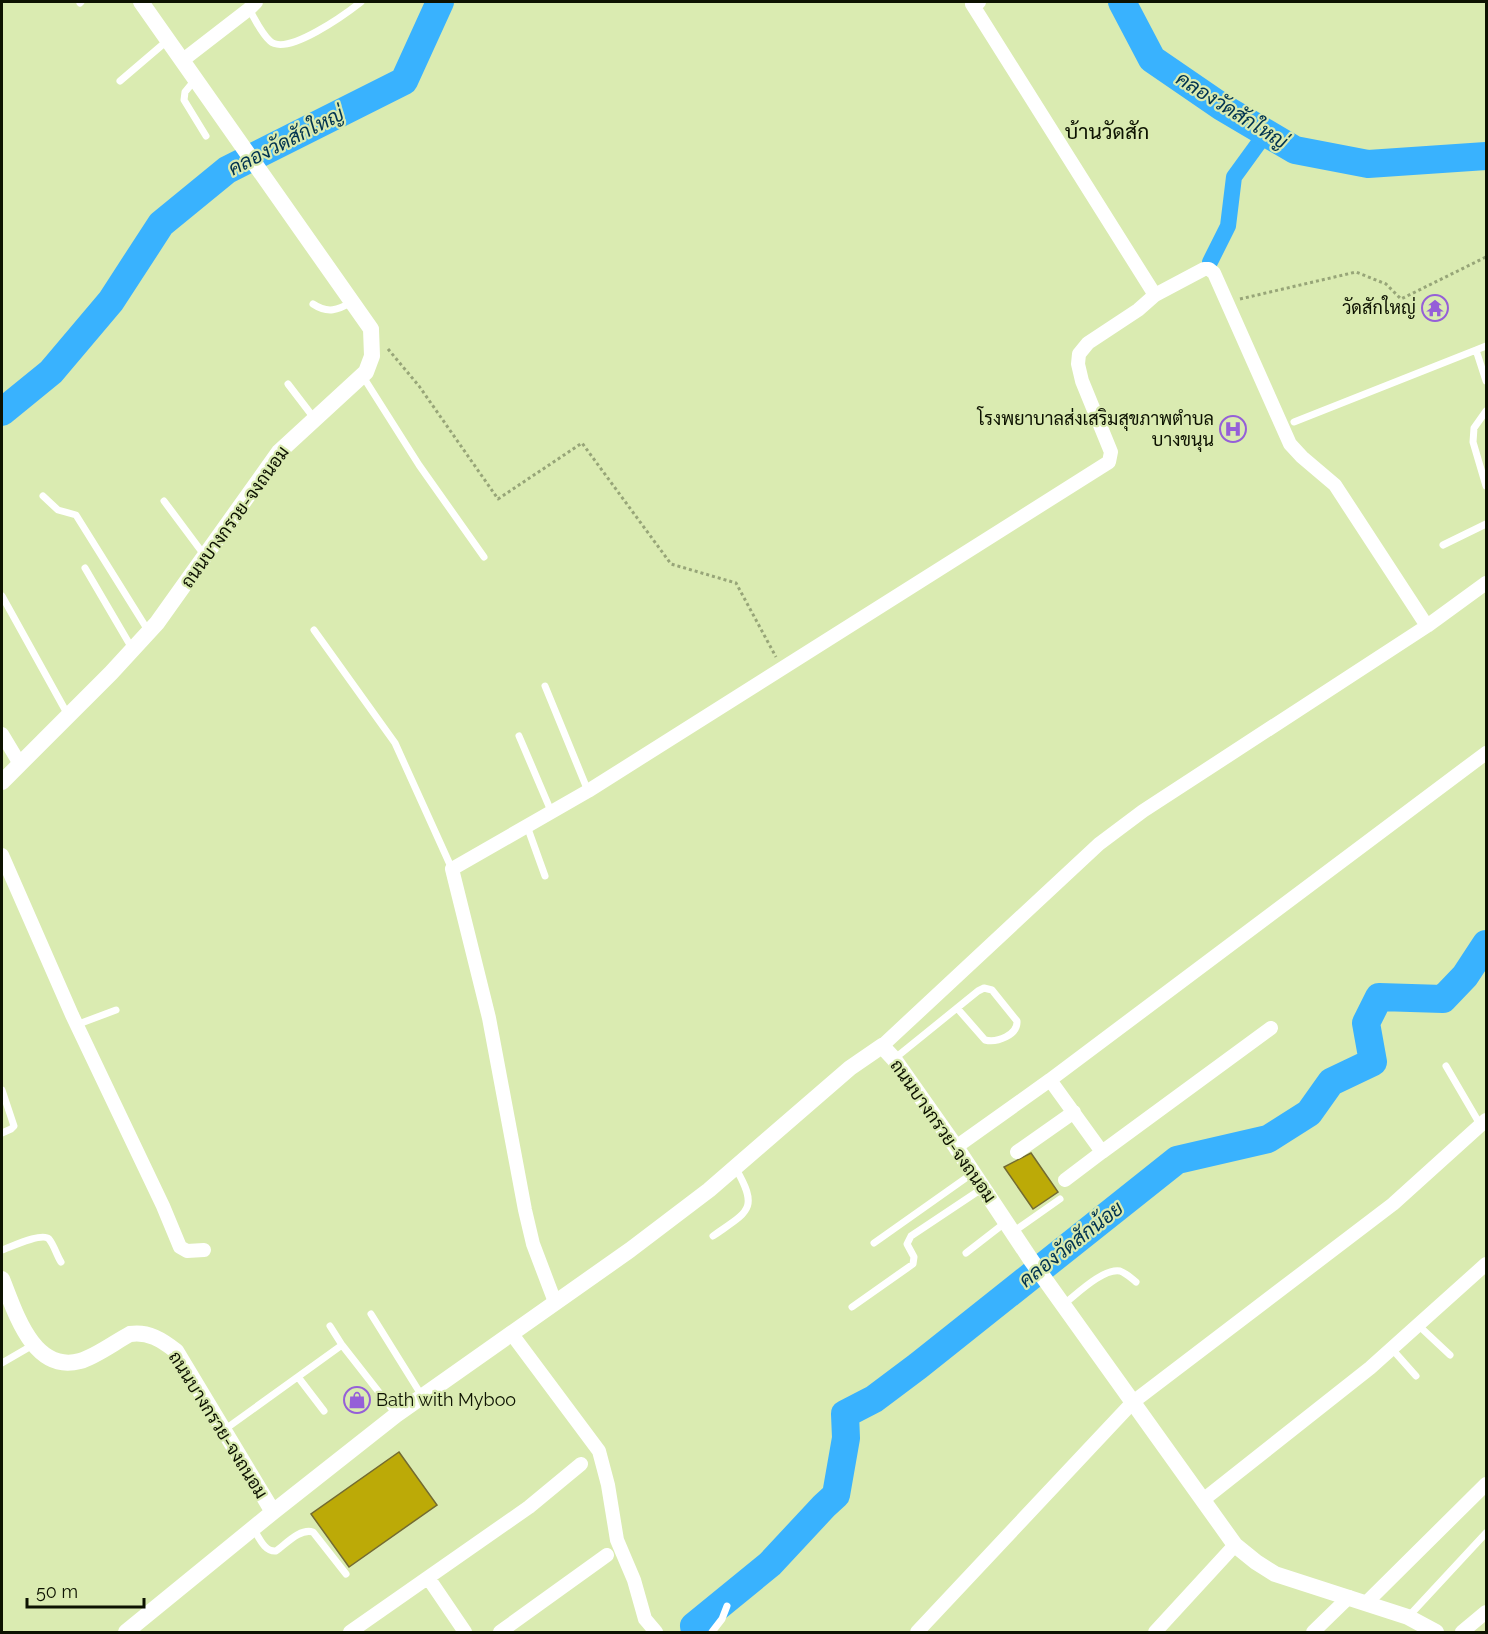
<svg xmlns="http://www.w3.org/2000/svg" width="1488" height="1634" font-family="Raleway,Sarabun,sans-serif">
<style>
.lines{fill:none;stroke-linecap:round;stroke-linejoin:round}
.canal{stroke:#39b2fe;stroke-width:16}
.river{stroke:#39b2fe;stroke-width:28}
.building{fill:#bcaa07;stroke:#736b32;stroke-width:1.5}
.path{stroke:#97a578;stroke-width:3;stroke-dasharray:3 3;stroke-linecap:butt}
.service{stroke:#fff;stroke-width:7}
.minor{stroke:#fff;stroke-width:14}
.tertiary{stroke:#fff;stroke-width:16}
.labels{text-anchor:middle;stroke-width:4.5;stroke-linejoin:round;paint-order:stroke}
.poi-label{font-size:18px;fill:#0d1201;stroke:#daebb1;text-anchor:end}
.street-label{font-size:18px;fill:#0d1201;stroke:#daebb1}
.water-label{font-size:20px;font-style:italic;fill:#003350;stroke:#daebb1}
.quarter-label{font-size:21px;fill:#0d1201;stroke:#daebb1}
</style>
<rect width="100%" height="100%" fill="#daebb1"/>
<g class="lines">
<path class="canal" d="M1210,262L1228,226L1234,177L1266,133"/>
<path class="river" d="M1122,2L1152,59L1222,107L1295,150L1368,164L1486,156
M2,412L51,372L111,301L161,224L227,170L404,81L440,2
M695,1632L694,1626L770,1564L824,1506L836,1495L846,1438L845,1414L874,1399L918,1366L1177,1160L1268,1139L1309,1113L1331,1082L1373,1062L1366,1023L1379,997L1443,999L1465,976L1486,944"/>
</g>
<path class="building" d="M1031,1153L1058,1192L1033,1209L1004,1167Z
M399,1452L437,1505L349,1567L311,1514Z"/>
<g class="lines">
<path class="path" d="M1240,299L1356,272L1386,284L1401,299L1486,257
M388,349L419,386L498,499L582,443L671,564L736,583L776,657"/>
<path class="service" d="M80,3L81,2
M249,9C255,19 261,33 270,41C287,57 347,13 361,2
M120,81L168,40
M194,81L185,92L184,100L206,136
M313,304C328,314 338,310 352,302
M1486,346L1476,350L1486,381
M362,375L419,465L484,557
M288,384L314,418
M1486,411L1474,428L1473,442L1486,486
M1294,422L1476,350
M43,496L58,510L76,515L149,632
M164,501L205,556
M1443,545L1486,524
M85,568L133,650
M2,596L68,715
M314,630L395,743L452,869
M545,686L588,791
M519,736L551,811
M527,826L545,876
M76,1025L116,1010
M894,1059L978,991L984,988L992,990L1017,1021C1018,1035 997,1043 985,1040L957,1008
M1446,1066L1481,1126
M2,1133L11,1129L14,1126L2,1090
M1013,1232L1060,1199
M713,1236C747,1212 760,1210 736,1169
M874,1243L973,1173
M2,1250C11,1247 42,1232 49,1239C54,1245 57,1256 61,1262
M966,1253L1006,1222
M1064,1304C1077,1294 1103,1268 1120,1271C1126,1273 1131,1278 1136,1282
M852,1307L913,1264L914,1257L907,1244L911,1236L983,1188
M371,1314L422,1396
M1418,1325L1450,1355
M342,1345L396,1414
M1392,1349L1416,1376
M2,1363L33,1345
M298,1377L324,1411
M224,1430L342,1345L330,1326
M253,1528C259,1537 264,1552 276,1551C286,1544 300,1528 313,1532L346,1574
M1408,1617L1486,1533
M712,1632L722,1619L727,1606"/>
<path class="minor" d="M979,2L972,4L1155,295L1204,269H1209L1214,273L1290,444L1302,457L1335,485L1427,626
M183,60L249,9L256,2
M2,734L20,764
M2,855L72,1015L163,1206L180,1247L187,1251L204,1250
M882,1046L1099,844L1143,811L1427,626L1486,583
M1050,1080L1102,1152L1271,1028
M956,1147L1050,1080L1486,753
M1017,1152L1074,1112
M1065,1180L1102,1152
M555,1302L533,1244L525,1210L489,1018L452,869L588,791L1109,462L1111,452L1082,381L1078,364L1079,354L1088,343L1138,310L1155,295
M511,1333L599,1451L608,1485L617,1540L634,1580L645,1619L656,1632
M1203,1500L1370,1368L1486,1264
M429,1579L465,1632
M1366,1603L1486,1484
M350,1632L529,1507L581,1464
M500,1632L607,1555
M917,1632L1133,1402L1393,1204L1486,1120
M1155,1632L1235,1545
M1313,1632L1349,1597
M1462,1632L1486,1612"/>
<path class="tertiary" d="M2,782L111,673L157,623L279,452L366,372L372,356L371,329L141,2
M2,1279C15,1311 33,1374 80,1361C95,1357 115,1342 130,1334C148,1331 162,1340 176,1351L273,1512
M126,1632L273,1512L396,1415L630,1250L709,1190L850,1068L882,1046L894,1059L956,1147L1031,1260L1235,1545L1256,1562L1275,1574L1408,1617L1436,1632"/>
</g>
<defs>
<symbol id="temple-ring" viewBox="-11 -11 22 22"><circle r="9.5" fill="#daebb1" stroke="#955fd8" stroke-width="1.5"/><path d="M0-6L5-2H3V0L6.5 2.5H4V6H1.5V3h-3V6H-4V2.5H-6.5L-3 0V-2H-5Z" fill="#955fd8"/></symbol>
<symbol id="hospital-ring" viewBox="-11 -11 22 22"><circle r="9.5" fill="#daebb1" stroke="#955fd8" stroke-width="1.5"/><path d="M-5-5h3v3.5h4V-5h3V5h-3V1.5h-4V5h-3Z" fill="#955fd8"/></symbol>
<symbol id="shop-ring" viewBox="-11 -11 22 22"><circle r="9.5" fill="#daebb1" stroke="#955fd8" stroke-width="1.5"/><path d="M-5-2.5h2.3a2.7 3.5 0 0 1 5.4 0H5L5.5 6h-11ZM-1.5-2.5h3a1.5 2.3 0 0 0-3 0Z" fill="#955fd8"/></symbol>
</defs>
<g fill-rule="evenodd">
<use href="#temple-ring" x="1420" y="293" width="30" height="30"/>
<use href="#hospital-ring" x="1218" y="414" width="30" height="30"/>
<use href="#shop-ring" x="342" y="1385" width="30" height="30"/>
</g>
<g class="labels">
<g class="poi-label">
<text x="1416" y="314">วัดสักใหญ่</text>
<text x="1214" y="425">โรงพยาบาลส่งเสริมสุขภาพตำบล<tspan x="1214" dy="21">บางขนุน</tspan></text>
<text x="376" y="1406" text-anchor="start">Bath with Myboo</text>
</g>
<g class="street-label">
<text transform="translate(235 517) rotate(-54)" y="6">ถนนบางกรวย-จงถนอม</text>
<text transform="translate(943 1131) rotate(55)" y="6">ถนนบางกรวย-จงถนอม</text>
<text transform="translate(218 1425) rotate(58)" y="6">ถนนบางกรวย-จงถนอม</text>
</g>
<g class="water-label">
<text transform="translate(1232 110) rotate(32)" y="7">คลองวัดสักใหญ่</text>
<text transform="translate(286 141) rotate(-27)" y="7">คลองวัดสักใหญ่</text>
<text transform="translate(1071 1244) rotate(-38)" y="7">คลองวัดสักน้อย</text>
</g>
<g class="quarter-label">
<text x="1107" y="139">บ้านวัดสัก</text>
</g>
</g>
<rect width="1488" height="1634" fill="none" stroke="#0d1201" stroke-width="6"/>
<path d="M27 1598v9h117v-9" fill="none" stroke="#0d1201" stroke-width="3"/>
<text x="36" y="1598" font-size="18" fill="#0d1201" stroke="#daebb1" stroke-width="4.5" paint-order="stroke">50 m</text>
</svg>
